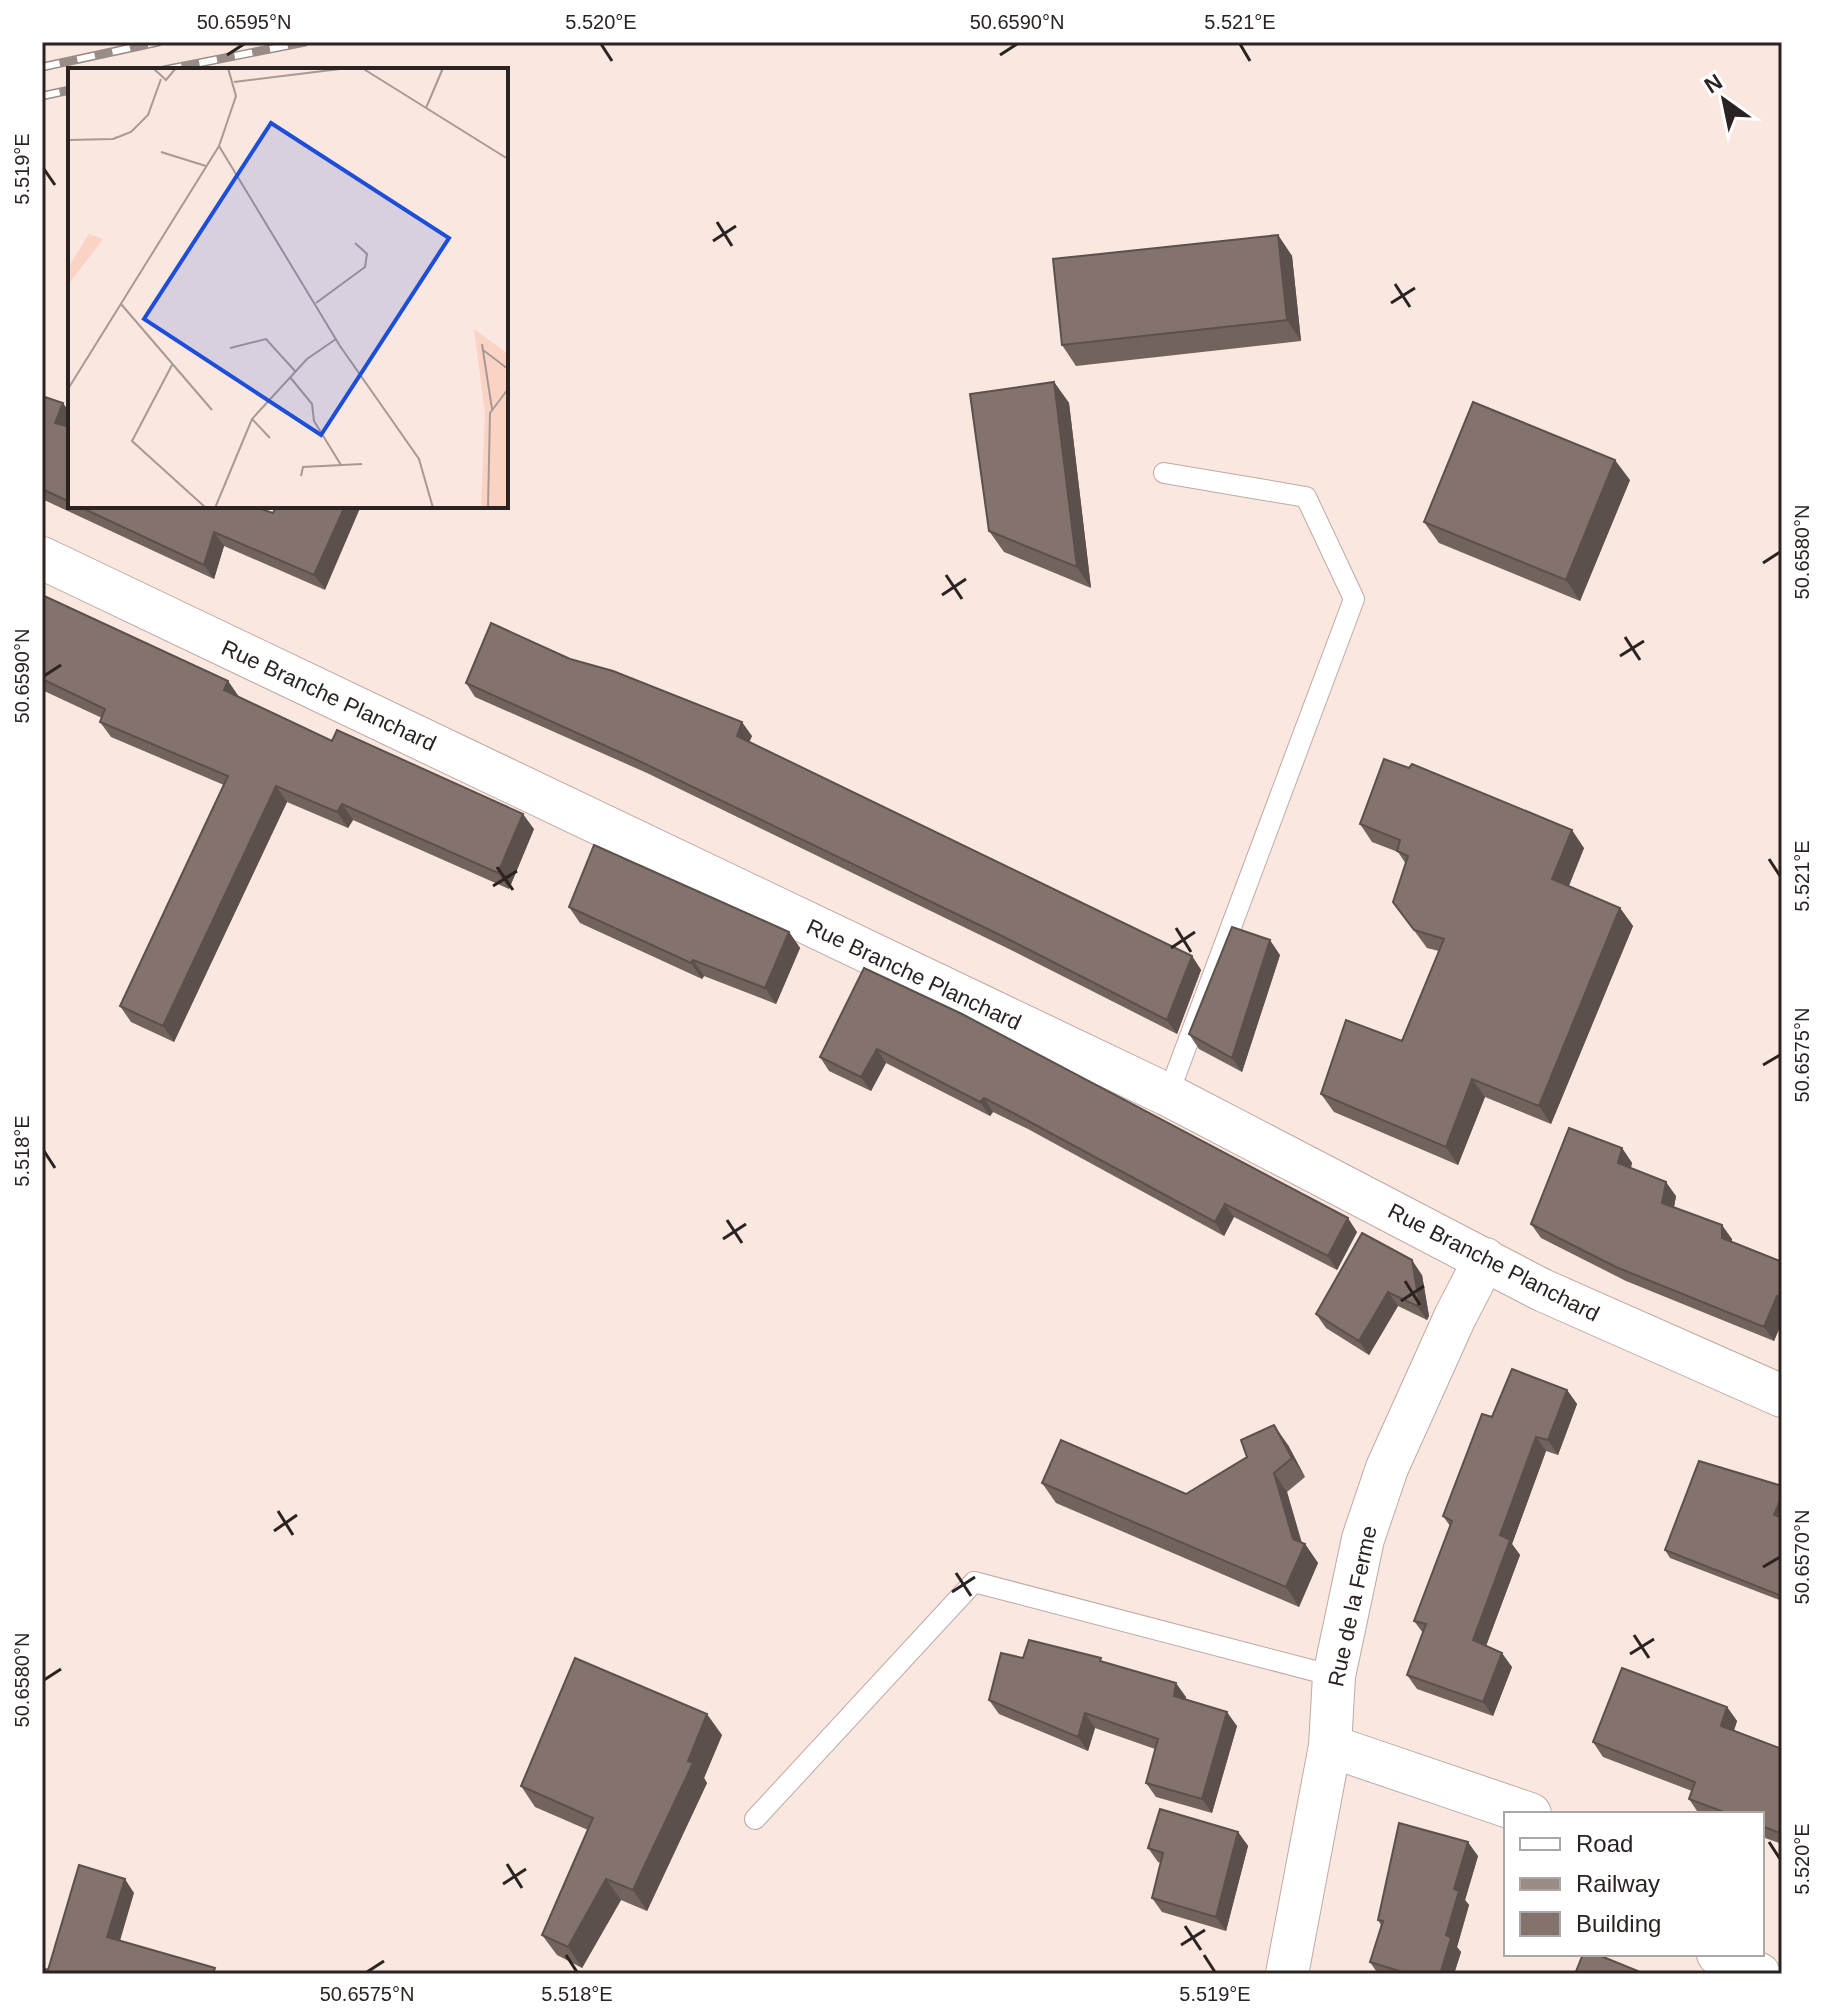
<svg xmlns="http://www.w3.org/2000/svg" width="1824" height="2016" font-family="Helvetica,sans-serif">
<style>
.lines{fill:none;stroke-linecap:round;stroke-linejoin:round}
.lane-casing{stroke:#bdaaa4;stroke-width:22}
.street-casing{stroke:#bdaaa4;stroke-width:44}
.lane{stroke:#fff;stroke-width:20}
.street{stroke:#fff;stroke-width:42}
.rail-casing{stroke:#998c87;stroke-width:9}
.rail{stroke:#fff;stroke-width:6;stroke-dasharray:18;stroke-linecap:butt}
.wall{fill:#72635d}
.shaded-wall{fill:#5c504c}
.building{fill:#84736c;stroke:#5c504c;stroke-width:2}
.ticks{fill:none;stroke:#2b2321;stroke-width:3}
.labels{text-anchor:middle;stroke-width:6;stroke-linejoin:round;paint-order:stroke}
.street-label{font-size:22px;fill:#2b2321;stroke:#fff}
.inset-road{fill:none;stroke:#a79994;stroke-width:2}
.view{fill:#1d4ed8;fill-opacity:0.15;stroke:#1d4ed8;stroke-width:4}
.inset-edge{fill:none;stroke:#2b2321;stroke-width:4}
.neatline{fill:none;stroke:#2b2321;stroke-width:3}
.ticks-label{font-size:20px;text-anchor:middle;fill:#2b2321}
</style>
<rect width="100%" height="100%" fill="#fae7e0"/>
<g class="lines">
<defs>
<path id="lane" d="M1164,473L1306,497L1354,599L1168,1095
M755,1819L974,1582L1334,1676"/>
<path id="street" d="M42,558L1168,1095L1542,1290L1782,1396
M1330,1746L1530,1814
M1718,1954L1759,1974
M1287,1974L1330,1746L1334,1676L1363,1539L1387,1468L1455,1317L1485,1259"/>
</defs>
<use href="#lane" class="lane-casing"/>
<use href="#street" class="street-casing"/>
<use href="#lane" class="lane"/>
<use href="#street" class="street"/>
<defs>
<path id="rail" d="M42,67L158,42
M164,70L305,42
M42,96L70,90"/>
</defs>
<use href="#rail" class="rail-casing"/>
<use href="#rail" class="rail"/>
</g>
<path class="wall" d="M1278,235L1292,256L1301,341L1076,366L1062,345Z
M1054,382L1069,403L1091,588L1004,552L989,531Z
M42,396L70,413V506H252L273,513L325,590L224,546L214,579L42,499Z
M1630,480L1580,601L1439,543L1424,522Z
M42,595L228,681L239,697L332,741L534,829L509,889L353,820L348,828L287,802L174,1042L131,1022L120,1006L224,785L111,737L100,722L102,718L42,690Z
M570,659L752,736L749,742L1192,956L1201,970L1177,1034L1009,949L647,773L475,697L466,683Z
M1360,824L1584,848L1569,886L1620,908L1633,926L1551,1124L1485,1097L1458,1165L1334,1112L1321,1094L1402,1041L1439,951L1427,948L1393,902L1406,864L1398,852L1372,842Z
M569,907L789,932L800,948L776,1004L704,976L702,979L580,923Z
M1280,955L1242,1072L1199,1049L1189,1034Z
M864,968L1357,1232L1337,1270L1234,1217L1224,1236L1028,1129L993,1112L990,1116L886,1063L871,1091L829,1071L820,1057Z
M1622,1148L1632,1163L1631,1168L1676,1196L1674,1207L1732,1239V1242L1782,1262V1322L1774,1341L1626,1281L1541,1238L1531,1224Z
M1422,1275L1429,1316L1427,1320L1398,1306L1369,1355L1326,1328L1316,1314Z
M1567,1390L1577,1404L1558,1455L1546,1451L1512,1544L1520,1555L1486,1646L1512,1667L1493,1716L1417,1689L1407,1675L1423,1633L1414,1621L1450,1526L1443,1516Z
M1288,1445L1305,1477L1287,1492L1302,1543L1305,1544L1318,1563L1299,1607L1056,1503L1042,1483L1186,1494Z
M1781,1518L1782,1601L1670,1558L1665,1550Z
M1023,1658L1104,1662L1186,1697V1700L1237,1726L1212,1813L1156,1797L1146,1783L1155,1749L1095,1728L1088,1751L999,1714L989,1700Z
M1727,1707L1737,1721L1734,1730L1782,1749V1844L1762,1837V1814H1699L1689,1799L1692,1791L1603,1757L1593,1742Z
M722,1735L704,1778L707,1783L647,1911L621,1900L582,1968L557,1955L542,1935L588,1830L535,1807L521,1786Z
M1238,1832L1248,1846L1226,1931L1162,1912L1152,1898L1161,1863L1158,1862L1148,1848Z
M1478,1856L1465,1900L1469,1905L1457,1947L1461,1952L1454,1974H1378L1370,1962L1381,1925L1378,1920Z"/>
<path class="shaded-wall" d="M1278,235L1292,256L1301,341L1287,320Z
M1054,382L1069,403L1091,588L1077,567Z
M63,403L70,413V426L65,437L55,423Z
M1615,460L1630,480L1580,601L1566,580Z
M345,506H361L325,590L314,575Z
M214,532L224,546L214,579L204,565Z
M228,681L239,697L224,690Z
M742,722L752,736L746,749L737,736Z
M276,786L287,802L174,1042L163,1026Z
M342,804L353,820L348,828L337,812Z
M523,814L534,829L509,889L498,873Z
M1572,830L1584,848L1564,897L1552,879Z
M1620,908L1633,926L1551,1124L1539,1106Z
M789,932L800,948L776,1004L765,988Z
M1270,940L1280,955L1242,1072L1232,1058Z
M1192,956L1201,970L1177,1034L1167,1020Z
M693,960L704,976L702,979L691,963Z
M877,1049L886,1063L871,1091L861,1077Z
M1472,1079L1485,1097L1458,1165L1446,1147Z
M984,1098L993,1112L990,1116L980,1102Z
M1622,1148L1632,1163L1628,1177L1618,1163Z
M1666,1182L1676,1196L1672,1217L1662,1203Z
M1225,1204L1234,1217L1224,1236L1215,1222Z
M1348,1218L1357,1232L1337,1270L1328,1256Z
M1722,1225L1732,1239V1252L1722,1238Z
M1412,1260L1422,1275L1429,1316L1427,1320L1417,1306Z
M1388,1292L1398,1306L1369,1355L1359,1341Z
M1777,1296L1782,1302V1322L1774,1341L1764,1327Z
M1567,1390L1577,1404L1558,1455L1548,1440Z
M1274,1425L1288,1445L1305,1477L1292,1458Z
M1536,1437L1546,1451L1512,1544L1520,1555L1483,1654L1473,1640L1500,1535Z
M1274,1473L1287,1492L1303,1548L1305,1544L1318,1563L1299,1607L1286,1587L1293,1539Z
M1782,1496V1516L1780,1522L1774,1515Z
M1502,1653L1512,1667L1493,1716L1483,1702Z
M1176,1683L1186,1697L1184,1711L1174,1696Z
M1727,1707L1737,1721L1731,1740L1721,1726Z
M1227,1712L1237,1726L1212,1813L1202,1799Z
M1085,1713L1095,1728L1088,1751L1078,1737Z
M707,1714L722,1735L704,1778L707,1783L647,1911L633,1890Z
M1238,1832L1248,1846L1226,1931L1216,1917Z
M1468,1842L1478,1856L1465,1900L1469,1905L1457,1947L1461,1952L1454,1974H1440L1454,1889Z
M125,1879L134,1893L117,1951L107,1937Z
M606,1879L621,1900L582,1968L568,1947Z"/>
<path class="building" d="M1278,235L1287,320L1062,345L1053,259Z
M1054,382L1077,567L989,531L970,394Z
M42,396L63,403L55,423L70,427V502L42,489Z
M1473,402L1615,460L1566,580L1424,522Z
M78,506H252L273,513L277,506H345L314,575L214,532L204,565Z
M42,595L228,681L224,690L332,741L337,730L523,814L498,873L342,804L337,812L276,786L163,1026L120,1006L228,776L100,722L105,709L42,679Z
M491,623L570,659L613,671L742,722L737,736L1192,956L1167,1020L1000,935L637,760L466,683Z
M1384,759L1409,768L1412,764L1572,830L1552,879L1620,908L1539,1106L1472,1079L1446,1147L1321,1094L1346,1020L1402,1041L1444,939L1414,930L1393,902L1408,856L1397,851L1400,840L1360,824Z
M594,845L789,932L765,988L693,960L691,963L569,907Z
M1232,927L1270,940L1232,1058L1189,1034Z
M864,968L962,1014L1348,1218L1328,1256L1225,1204L1215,1222L1019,1116L984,1098L980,1102L877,1049L861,1077L820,1057Z
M1569,1128L1622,1148L1618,1163L1666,1182L1662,1203L1722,1225V1238L1782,1262V1298L1777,1296L1764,1327L1616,1267L1531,1224Z
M1362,1233L1412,1260L1419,1302L1417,1306L1388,1292L1359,1341L1316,1314Z
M1512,1369L1567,1390L1548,1440L1536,1437L1500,1535L1510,1540L1473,1640L1502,1653L1483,1702L1407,1675L1426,1624L1414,1621L1452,1521L1443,1516L1482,1414L1492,1417Z
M1274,1425L1292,1458L1274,1473L1293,1539L1305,1544L1286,1587L1042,1483L1061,1440L1186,1494L1247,1457L1241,1440Z
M1699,1461L1782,1486V1496L1774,1515L1782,1518V1596L1665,1550Z
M1029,1640L1101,1658L1100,1661L1176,1683L1174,1696L1227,1712L1202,1799L1146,1783L1158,1739L1085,1713L1078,1737L989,1700L1001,1653L1023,1658Z
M575,1658L707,1714L688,1761L693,1763L633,1890L606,1879L568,1947L542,1935L593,1818L521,1786Z
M1622,1668L1727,1707L1721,1726L1782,1749V1834L1762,1826V1814H1729L1689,1799L1695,1782L1593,1742Z
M1160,1809L1238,1832L1216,1917L1152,1898L1163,1853L1148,1848Z
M1399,1823L1468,1842L1454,1889L1459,1891L1446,1935L1451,1938L1440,1974H1409L1370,1962L1383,1921L1378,1920Z
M79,1865L125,1879L107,1937L215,1968L213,1974H42V1968L48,1970Z
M1583,1954H1596L1638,1971L1637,1974H1575Z"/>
<path class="ticks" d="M601,44L612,61M1240,44L1250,61M227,55L244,44M1000,55L1017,44M44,169L55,185M717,222L732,246M713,241L736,226M1395,284L1410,307M1391,303L1415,288M1763,563L1780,552M946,575L962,599M942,595L966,579M1625,637L1640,660M1620,656L1644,641M44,676L61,665M1769,859L1780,876M497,867L513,890M493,886L517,871M1176,928L1191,952M1171,948L1195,932M1763,1065L1780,1055M44,1151L55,1168M727,1220L742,1243M723,1239L746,1224M1405,1281L1420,1305M1401,1301L1424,1286M278,1511L293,1535M274,1531L297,1515M1763,1567L1780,1557M956,1573L971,1596M952,1592L975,1577M1634,1635L1649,1658M1630,1654L1654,1639M44,1680L61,1669M1769,1842L1780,1859M507,1864L522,1888M503,1884L526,1869M1185,1926L1201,1950M1181,1945L1205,1930M566,1955L577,1972M1204,1955L1215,1972M367,1972L384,1961"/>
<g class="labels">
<g class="street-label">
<text transform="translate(329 695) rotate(25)" y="8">Rue Branche Planchard</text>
<text transform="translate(914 974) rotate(25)" y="8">Rue Branche Planchard</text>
<text transform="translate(1494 1262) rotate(27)" y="8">Rue Branche Planchard</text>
<text transform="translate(1352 1606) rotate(-78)" y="8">Rue de la Ferme</text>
</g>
</g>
<g transform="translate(68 68)">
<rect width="440" height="440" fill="#fae7e0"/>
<path d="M21,166L35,171L0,217V200ZM406,261L440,286V440H415L413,435L417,346Z" fill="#fbd3c5"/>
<path class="inset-road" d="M85,0L98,12L108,0M294,0L440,91M166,14L280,0M358,40L375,0M0,72L45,71L63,64L80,47L93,11M151,78L272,278L351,391L365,440M93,84L138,98M248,235L297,199L299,186L287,175M53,236L144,342M414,276L424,341M162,280L198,271L227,303M415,282L440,301M104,297L64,373L138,440M222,309L244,336L246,353L273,397M0,321L151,78L168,28L160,0M184,351L202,370M233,408L235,399L294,396M147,440L184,351L239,291L268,271M420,440L422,345L440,321"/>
<path class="view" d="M203,55L381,170L253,367L76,251Z"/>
<rect width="440" height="440" class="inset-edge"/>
</g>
<rect width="1824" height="2016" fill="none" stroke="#ffffff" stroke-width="88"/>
<rect x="1504" y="1812" width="260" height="144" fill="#ffffff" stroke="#aaa7a6" stroke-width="2"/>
<rect x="1520" y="1838" width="40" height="12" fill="#ffffff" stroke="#aaa7a6" stroke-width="2"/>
<text x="1576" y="1852" font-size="24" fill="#2b2321">Road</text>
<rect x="1520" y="1878" width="40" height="12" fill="#998c87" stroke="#aaa7a6" stroke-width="2"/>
<text x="1576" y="1892" font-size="24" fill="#2b2321">Railway</text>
<rect x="1520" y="1912" width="40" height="24" fill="#84736c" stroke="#aaa7a6" stroke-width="2"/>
<text x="1576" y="1932" font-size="24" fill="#2b2321">Building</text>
<g transform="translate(1724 100) rotate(327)" stroke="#ffffff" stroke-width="6" paint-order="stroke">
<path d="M0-6L14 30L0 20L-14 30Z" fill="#2b2321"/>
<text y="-12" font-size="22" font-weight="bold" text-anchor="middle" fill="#2b2321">N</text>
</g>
<rect x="44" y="44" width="1736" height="1928" class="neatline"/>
<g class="ticks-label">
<text x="244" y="29">50.6595°N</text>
<text x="601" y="29">5.520°E</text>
<text x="1017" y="29">50.6590°N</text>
<text x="1240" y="29">5.521°E</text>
<text transform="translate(22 169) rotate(-90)" y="7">5.519°E</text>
<text transform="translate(1802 552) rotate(-90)" y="7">50.6580°N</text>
<text transform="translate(22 676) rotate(-90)" y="7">50.6590°N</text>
<text transform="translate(1802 876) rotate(-90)" y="7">5.521°E</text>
<text transform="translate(1802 1055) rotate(-90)" y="7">50.6575°N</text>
<text transform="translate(22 1151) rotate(-90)" y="7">5.518°E</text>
<text transform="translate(1802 1557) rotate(-90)" y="7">50.6570°N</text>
<text transform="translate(22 1680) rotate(-90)" y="7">50.6580°N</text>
<text transform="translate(1802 1859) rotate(-90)" y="7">5.520°E</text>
<text x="367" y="2001">50.6575°N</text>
<text x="577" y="2001">5.518°E</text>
<text x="1215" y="2001">5.519°E</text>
</g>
</svg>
